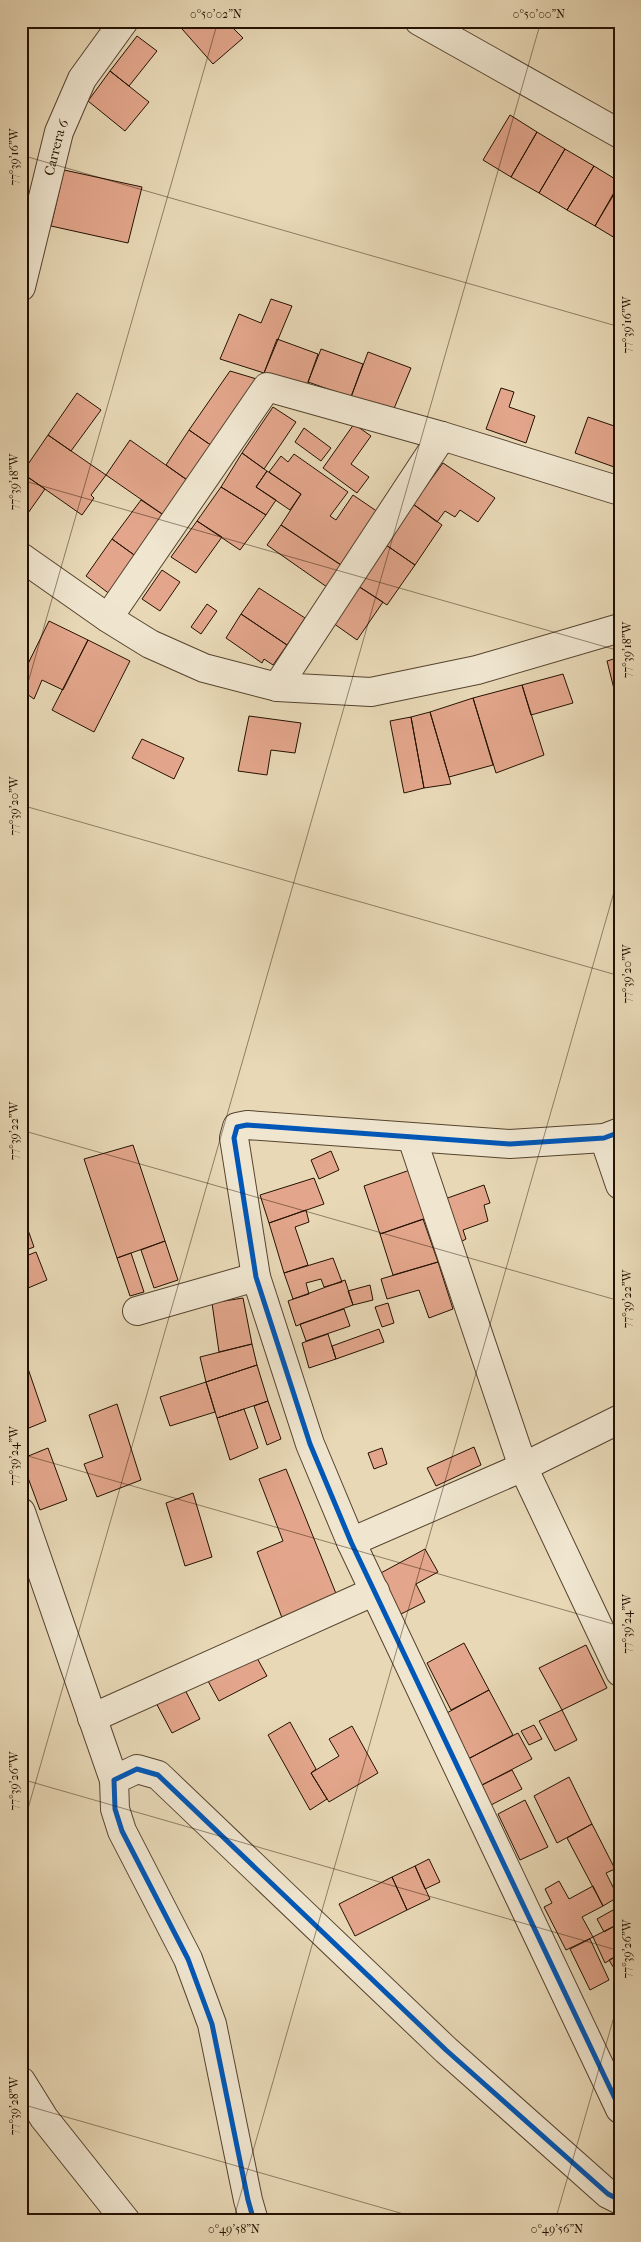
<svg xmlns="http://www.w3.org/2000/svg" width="641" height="2242" font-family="'IM FELL French Canon',serif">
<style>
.building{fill:#e3a68c;stroke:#241101}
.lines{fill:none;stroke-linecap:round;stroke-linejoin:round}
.street-casing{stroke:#55432e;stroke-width:30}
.street{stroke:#f0e6d0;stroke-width:28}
.cycleway-casing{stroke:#f0e6d0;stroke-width:8}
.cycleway{stroke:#0057b8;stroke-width:5}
.ticks{fill:none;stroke:#241101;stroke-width:1;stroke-opacity:0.45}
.labels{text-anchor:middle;stroke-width:5;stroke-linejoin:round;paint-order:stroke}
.street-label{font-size:14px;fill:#241101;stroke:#f0e6d0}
.neatline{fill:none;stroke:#241101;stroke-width:2}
.ticks-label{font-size:12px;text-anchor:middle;fill:#241101}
</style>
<rect width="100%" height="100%" fill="#e8d8b6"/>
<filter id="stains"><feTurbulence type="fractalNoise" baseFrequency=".004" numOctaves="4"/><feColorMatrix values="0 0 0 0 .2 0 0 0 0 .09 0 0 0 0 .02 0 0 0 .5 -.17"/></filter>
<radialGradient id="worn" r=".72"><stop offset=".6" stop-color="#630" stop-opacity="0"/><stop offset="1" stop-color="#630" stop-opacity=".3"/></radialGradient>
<path class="building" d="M175,21H226L243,38L213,64Z
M137,36L157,51L129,86L110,71Z
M110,71L149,102L125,131L88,101Z
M510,115L537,132L511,177L483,160Z
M537,132L565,149L539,193L511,177Z
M565,149L594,166L567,210L539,193Z
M594,166L620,182L595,226L567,210Z
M64,170L142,187L128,243L51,226Z
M620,184V241L595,226Z
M271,299L292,306L264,373L220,359L239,314L261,323Z
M277,339L318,354L306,388L264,373Z
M321,349L363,364L351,397L308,382Z
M368,352L411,368L390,418L351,397Z
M230,371L260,380L215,448L189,430Z
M501,388L514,392L509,407L535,416L526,443L486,429Z
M77,393L101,410L71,451L48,435Z
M273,407L296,422L264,469L242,453Z
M588,417L620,428V461L617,468L575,453Z
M354,424L371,436L351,464L369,477L357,493L323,468Z
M304,428L331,448L321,461L295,442Z
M189,430L215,448L190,482L166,465Z
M48,435L106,475L91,495L94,498L82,515L22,473Z
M130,440L190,482L165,516L106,475Z
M242,453L267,471L256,487L276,500L266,515L221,487Z
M294,454L348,492L330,516L336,520L353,495L378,512L341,565L281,525L301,494L269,472L281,456L288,462Z
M443,463L495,498L478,522L460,510L455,517L445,511L437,522L413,504Z
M267,471L301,494L290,510L256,487Z
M22,473L45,489L21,523V474Z
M221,487L266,515L240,550L197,521Z
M141,500L165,516L137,557L112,539Z
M413,504L442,525L415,565L386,545Z
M197,521L222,537L196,573L171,557Z
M281,525L341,565L327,587L267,545Z
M112,539L137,557L111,595L86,576Z
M386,545L415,565L387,605L358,586Z
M162,570L180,582L160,611L142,599Z
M358,586L383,602L357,640L333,623Z
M259,588L305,618L287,645L241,614Z
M207,604L217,611L201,634L191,627Z
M241,614L287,645L273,665L264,659L262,663L226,638Z
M49,621L88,640L63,690L42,680L34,699L21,690V678Z
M88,640L130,661L94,732L52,710Z
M620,657V688L614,689L607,661Z
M563,674L573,703L531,715L522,685Z
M522,685L544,755L496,773L473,698Z
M473,698L493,765L449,777L430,712Z
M430,712L451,784L424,788L411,717Z
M249,716L301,723L295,753L271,750L267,775L238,771Z
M411,717L424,788L404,793L390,721Z
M142,739L184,758L174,779L132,758Z
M133,1145L165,1241L117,1258L84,1159Z
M331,1151L339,1170L319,1179L311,1160Z
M410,1170L427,1218L380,1234L364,1186Z
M314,1178L324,1204L269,1223L260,1195Z
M484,1185L490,1203L484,1205L488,1221L463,1230L466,1239L457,1244L442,1200Z
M21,1210L34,1247L21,1252Z
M306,1210L309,1222L295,1227L308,1265L284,1273L269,1223Z
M423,1219L438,1262L393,1275L380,1234Z
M165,1241L178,1280L154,1288L141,1250Z
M36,1252L47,1280L21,1291V1258Z
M131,1253L144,1292L130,1296L117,1258Z
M333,1258L342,1282L324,1287L321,1279L306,1283L309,1294L293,1299L284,1273Z
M438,1262L453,1309L429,1318L419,1290L387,1299L381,1279Z
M345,1280L353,1305L296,1326L288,1301Z
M370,1285L373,1300L353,1305L348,1291Z
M243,1298L252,1344L219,1352L212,1303Z
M388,1303L394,1323L382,1327L375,1307Z
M344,1309L350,1326L306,1341L300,1324Z
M379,1329L384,1342L336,1359L332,1346Z
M328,1334L336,1359L309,1368L302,1343Z
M252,1344L257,1365L206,1382L200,1357Z
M24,1357L46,1421L24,1430L21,1423V1358Z
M257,1365L268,1401L217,1418L206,1382Z
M206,1382L215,1412L170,1426L160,1397Z
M268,1401L281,1439L267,1445L254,1406Z
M117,1404L141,1480L97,1497L84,1464L103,1457L89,1415Z
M244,1409L258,1448L230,1460L217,1418Z
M474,1447L481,1465L436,1486L427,1468Z
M48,1448L67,1500L40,1510L21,1459Z
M382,1448L387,1464L374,1469L368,1453Z
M286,1469L339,1601L284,1623L257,1552L283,1541L259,1479Z
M193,1493L212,1557L185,1566L166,1503Z
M425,1549L438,1572L416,1584L425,1602L401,1614L379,1574Z
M464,1643L489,1690L451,1710L427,1663Z
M586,1645L607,1688L562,1710L539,1668Z
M257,1658L267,1676L219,1701L208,1681Z
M182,1684L200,1719L172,1733L154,1699Z
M489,1690L513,1735L468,1759L445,1714Z
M562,1710L577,1740L555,1751L539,1721Z
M290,1722L316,1769L311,1773L327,1799L310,1810L268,1735Z
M534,1725L542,1739L529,1745L521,1731Z
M352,1726L378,1773L329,1802L311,1773L339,1756L329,1739Z
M518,1733L532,1759L482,1785L468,1759Z
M512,1770L522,1789L491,1805L482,1785Z
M569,1777L592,1824L557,1843L534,1796Z
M525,1800L548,1847L520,1860L498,1814Z
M592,1824L615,1869L606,1873L618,1897L603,1906L567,1838Z
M429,1859L440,1882L425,1889L415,1866Z
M415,1866L430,1899L407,1910L392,1877Z
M392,1877L407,1910L355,1936L339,1904Z
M559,1881L569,1899L593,1886L603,1906L582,1917L593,1937L566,1950L544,1907L552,1903L545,1889Z
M613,1910L620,1923L604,1932L597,1919Z
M620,1923V1954L605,1963L593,1937Z
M590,1939L609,1980L590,1990L570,1949Z
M620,1954V1968L615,1970L609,1960Z"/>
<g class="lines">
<defs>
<g id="street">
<path d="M419,21L620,134"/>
<path id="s1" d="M21,287L59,132L82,79L124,21"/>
<path d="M21,557L108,618L150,644L204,668L277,687L371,692L477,670L620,628"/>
<path d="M108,618L267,387L442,436L620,491"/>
<path d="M277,687L442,436"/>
<path d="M620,1132L604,1138L510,1144L247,1125L237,1127L234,1138L256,1277L310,1444L351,1542L620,2109"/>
<path d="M412,1138L523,1467L620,1672"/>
<path d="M604,1138L620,1185"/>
<path d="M137,1311L256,1277"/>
<path d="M21,1512L114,1780"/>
<path d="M351,1542L523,1467L620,1419"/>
<path d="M92,1718L375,1591"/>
<path d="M21,2081L44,2118L126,2221"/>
<path d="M254,2221L248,2200L212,2024L188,1959L122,1831L115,1809L114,1780L137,1769L158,1775L446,2050L608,2194L620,2200"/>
</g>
</defs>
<use href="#street" class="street-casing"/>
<use href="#street" class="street"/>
<defs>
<path id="cycleway" d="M620,1132L604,1138L510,1144L247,1125L237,1127L234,1138L256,1277L310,1444L351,1542L620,2109
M254,2221L248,2200L212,2024L188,1959L122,1831L115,1809L114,1780L137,1769L158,1775L446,2050L608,2194L620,2200"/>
</defs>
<use href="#cycleway" class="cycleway-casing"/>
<use href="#cycleway" class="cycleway"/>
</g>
<path class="ticks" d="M21,155L620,327M21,480L620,651M21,707L218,21M21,805L620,976M21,1130L620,1301M21,1454L620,1626M21,1779L620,1951M21,1833L541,21M21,2104L428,2221M233,2221L620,871M555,2221L620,1996"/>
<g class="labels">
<g class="street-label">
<text dy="5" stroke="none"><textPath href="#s1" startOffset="144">Carrera 6</textPath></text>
</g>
</g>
<rect width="641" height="2242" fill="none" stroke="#e8d8b6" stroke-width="55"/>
<rect x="28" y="28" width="586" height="2186" class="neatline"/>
<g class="ticks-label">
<text x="216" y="18">0°50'02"N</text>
<text x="539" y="18">0°50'00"N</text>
<text transform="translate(14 157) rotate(-90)" y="4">77°39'16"W</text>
<text transform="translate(627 325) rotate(-90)" y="4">77°39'16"W</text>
<text transform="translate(14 482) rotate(-90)" y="4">77°39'18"W</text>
<text transform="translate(627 650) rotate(-90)" y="4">77°39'18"W</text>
<text transform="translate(14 806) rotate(-90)" y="4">77°39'20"W</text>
<text transform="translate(627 974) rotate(-90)" y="4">77°39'20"W</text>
<text transform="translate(14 1131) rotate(-90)" y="4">77°39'22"W</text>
<text transform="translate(627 1299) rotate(-90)" y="4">77°39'22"W</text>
<text transform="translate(14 1456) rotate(-90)" y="4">77°39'24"W</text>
<text transform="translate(627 1624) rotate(-90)" y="4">77°39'24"W</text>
<text transform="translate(14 1781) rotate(-90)" y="4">77°39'26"W</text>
<text transform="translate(627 1949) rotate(-90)" y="4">77°39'26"W</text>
<text transform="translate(14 2106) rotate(-90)" y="4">77°39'28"W</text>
<text x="234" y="2233">0°49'58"N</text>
<text x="557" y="2233">0°49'56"N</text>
</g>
<rect width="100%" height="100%" filter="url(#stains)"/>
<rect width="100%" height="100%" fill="url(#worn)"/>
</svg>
